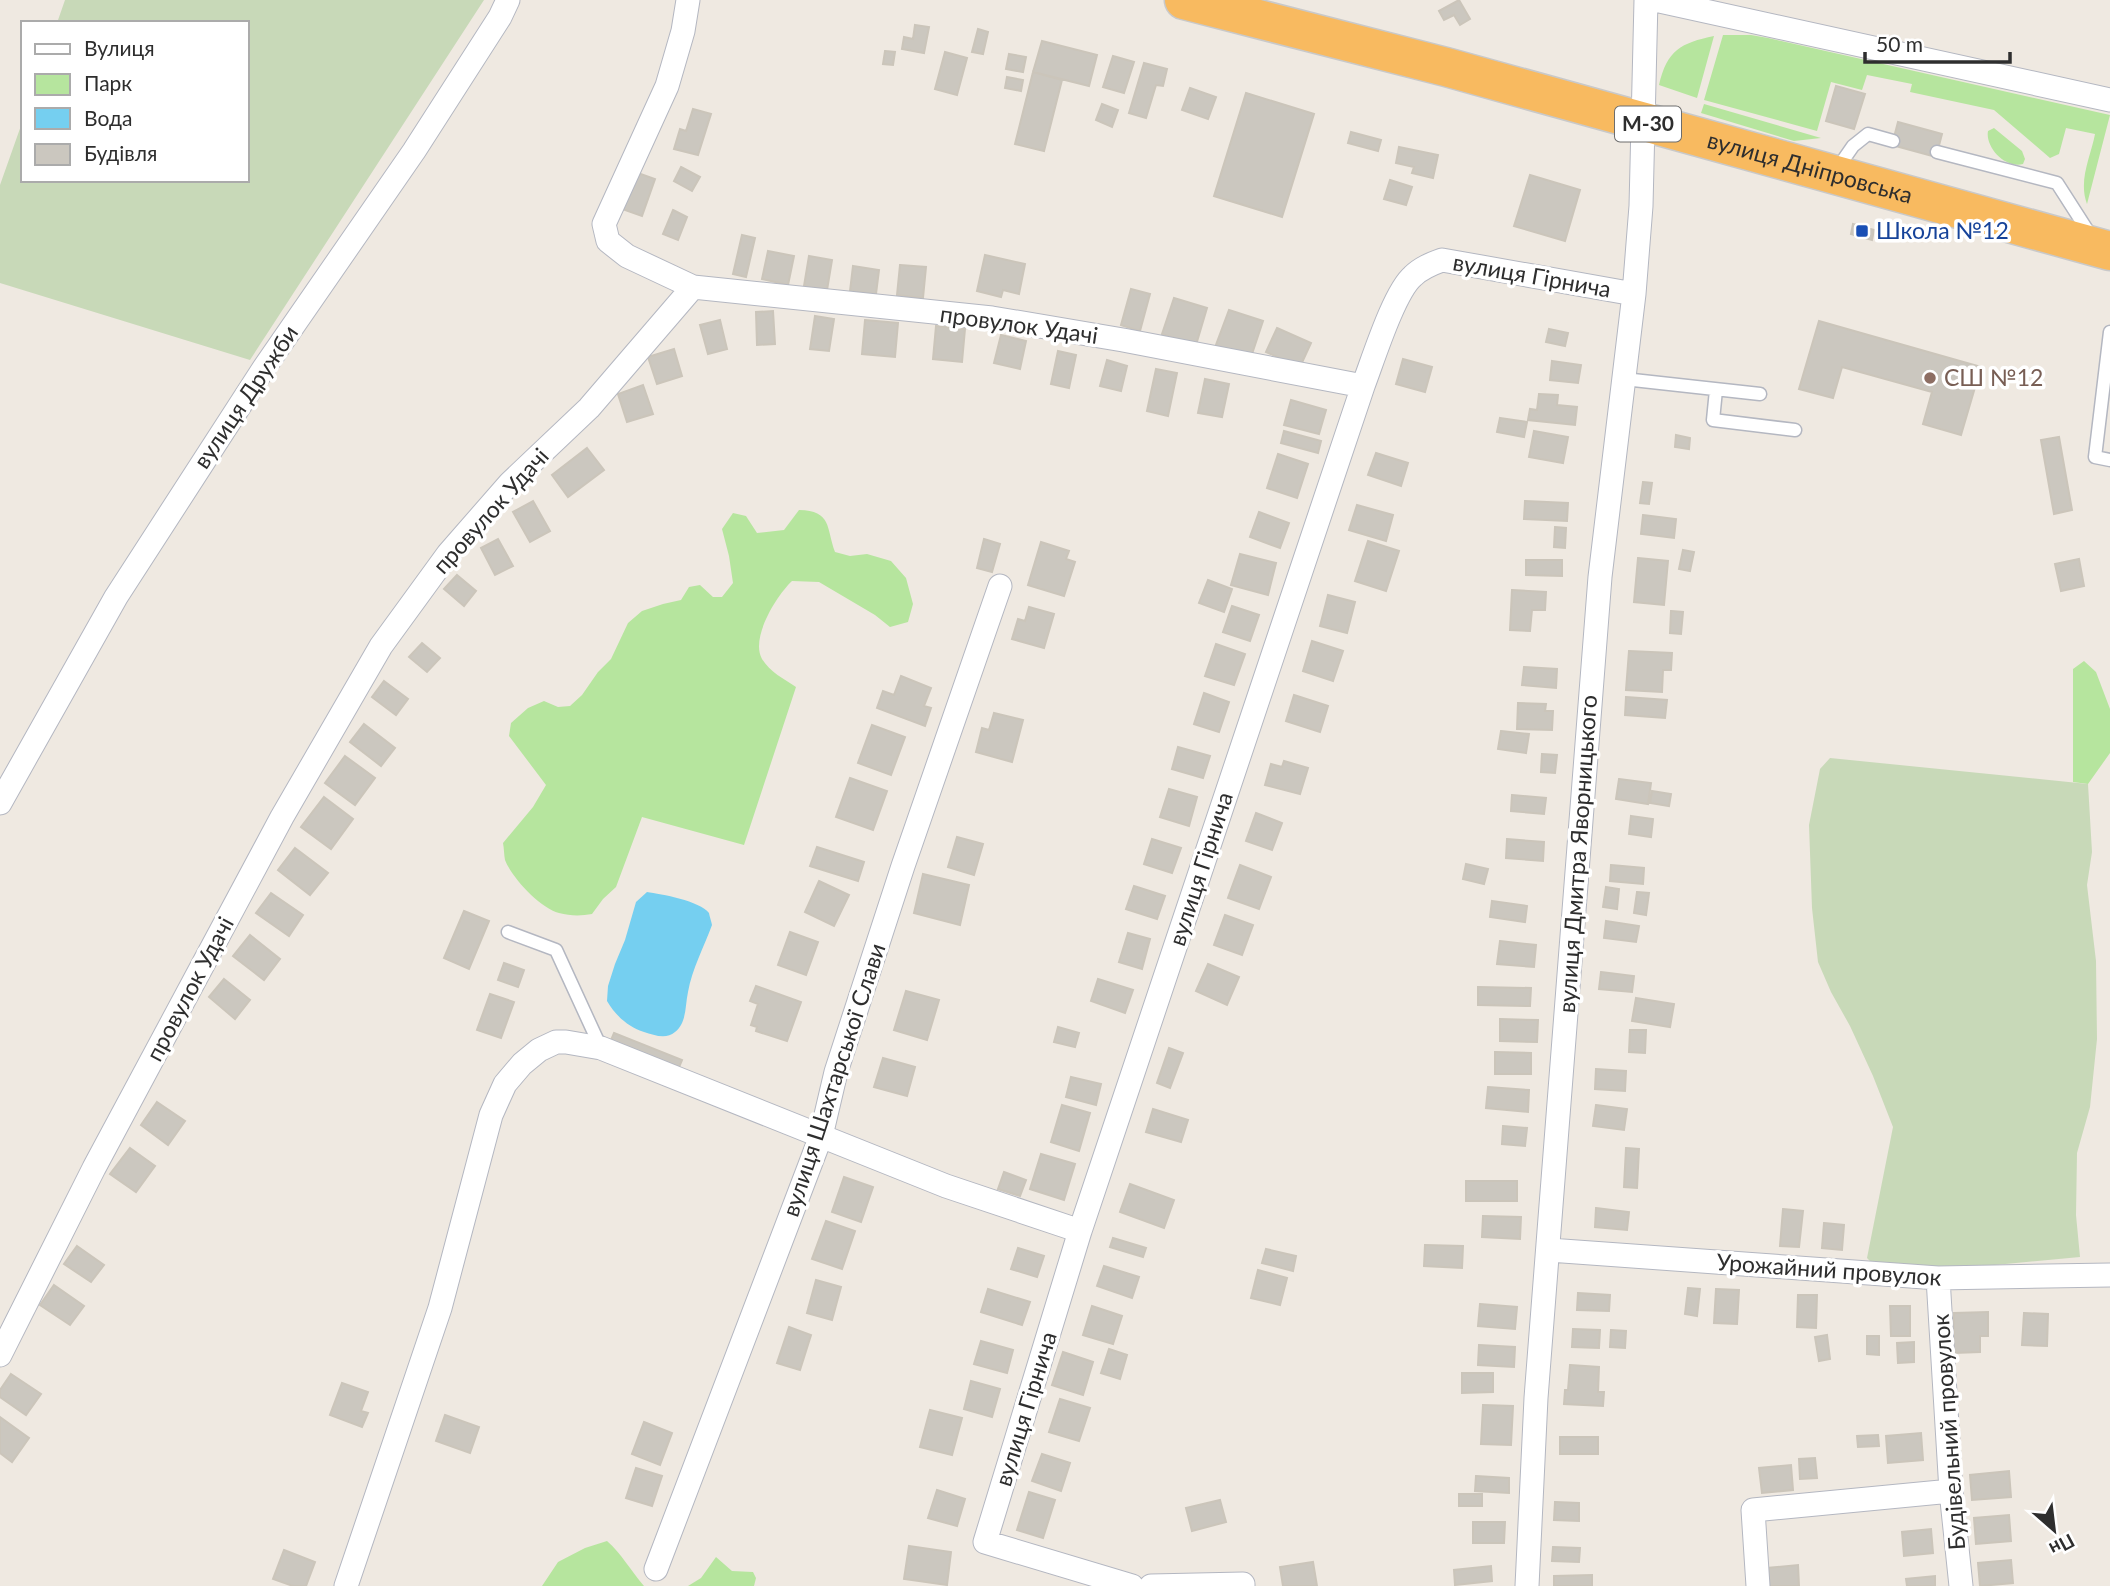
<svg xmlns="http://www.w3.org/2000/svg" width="2110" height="1586" font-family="Lato,sans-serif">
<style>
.green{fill:#b6e59e}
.cemetery{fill:#c8d9b8}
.water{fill:#75cff0}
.building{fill:#cbc7bf;stroke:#cbc5ba;stroke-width:2}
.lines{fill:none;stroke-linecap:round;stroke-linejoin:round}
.service-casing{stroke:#b4b7c1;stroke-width:15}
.minor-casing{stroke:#b4b7c1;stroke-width:25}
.trunk-casing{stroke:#c9c9c9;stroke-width:41}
.service{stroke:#fff;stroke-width:12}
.minor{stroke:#fff;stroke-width:23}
.trunk{stroke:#f8ba60;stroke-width:38}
.transit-dot{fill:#1a4fb4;stroke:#fff;stroke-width:2.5}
.education-dot{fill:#8d6e63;stroke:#fff;stroke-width:2.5}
.labels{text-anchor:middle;stroke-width:7;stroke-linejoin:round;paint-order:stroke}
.shield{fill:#fff;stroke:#6d6d6d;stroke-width:2}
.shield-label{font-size:21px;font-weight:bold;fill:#2e2e2e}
.street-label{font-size:23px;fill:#2e2e2e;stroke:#fff}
.transit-label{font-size:23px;fill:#164399;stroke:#fff;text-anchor:start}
.education-label{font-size:23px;fill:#785e54;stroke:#fff;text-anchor:start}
</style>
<rect width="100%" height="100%" fill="#efe9e1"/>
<path class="green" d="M1723,35H1751L1768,38L2110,115L2087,204C2078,180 2091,156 2095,134L2066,128L2059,154L2050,158L1994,110L1910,92L1912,84L1867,75L1862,90L1831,82L1817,131L1704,100Z
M1714,36L1697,98L1659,85C1667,50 1681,43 1714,36Z
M1704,104L1821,138L1794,141L1701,113Z
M1994,128L2022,151L2025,159L2023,164C2005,169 1985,147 1988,131Z
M799,510C832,511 826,527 835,552L850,556L867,554L891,561L906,578L913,604L908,622L890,627L875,615L819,582L792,581C777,595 750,638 762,659C770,672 784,679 796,687L744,845L642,817L616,887L603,899L592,914C581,916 570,916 559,913C540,908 512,878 505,860C504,855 504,848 503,843L533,807L546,785L509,736L511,723L528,708L544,701L558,707L570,706L582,695L598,672L611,659L628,623L642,611L663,604L681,600L689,587L700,585L713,597H722L733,583L729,556L722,529L733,513L746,516L757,533L784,530Z
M2084,661L2096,672L2110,709V753L2088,784L2073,782V669Z
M607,1541C621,1553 631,1571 644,1586H542L558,1562L585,1548Z
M716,1557L732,1571L753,1572L756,1578L754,1586H688L701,1578Z"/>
<path class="cemetery" d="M65,0H484L250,360L0,283V185L23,120V180H247V23H57Z
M1830,758L2088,784L2092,852L2087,885L2096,961L2097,1039L2090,1107L2077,1153L2076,1215L2080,1257L1943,1270L1872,1263L1867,1258L1893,1127L1873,1076L1850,1026L1831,992L1818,962L1812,908L1809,825L1820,769Z"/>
<path class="water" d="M647,892C661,894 700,901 709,913C709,914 712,924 712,925C704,947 692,969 688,992C685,1005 687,1023 675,1032C666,1040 654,1035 644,1032C628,1027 615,1015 607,1001L608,986L615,964L625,940L636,902Z"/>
<path class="building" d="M1459,0L1470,19L1460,25L1454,15L1444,20L1439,11Z
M915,25L929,27L924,53L902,49L904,37L913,39Z
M978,29L988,32L983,54L972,52Z
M1042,41L1097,55L1089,86L1033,72Z
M885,51L895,52L893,65L883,64Z
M945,52L967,58L957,95L935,89Z
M1009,54L1026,57L1023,72L1006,69Z
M1113,56L1134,62L1124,93L1103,87Z
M1144,63L1167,69L1163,86L1156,85L1146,118L1129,113Z
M1033,72L1062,80L1044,151L1015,144Z
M1007,77L1023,80L1021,91L1005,88Z
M1836,86L1865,94L1854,129L1826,121Z
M1190,88L1216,97L1208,119L1182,110Z
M1246,93L1314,114L1282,217L1214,196Z
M1102,104L1118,110L1112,127L1096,120Z
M693,109L711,114L698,155L674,149L680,129L686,131Z
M1898,122L1942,134L1936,157L1892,145Z
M1351,132L1381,140L1378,151L1348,143Z
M1399,147L1438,155L1433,178L1412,173L1414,167L1396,163Z
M681,167L700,177L692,191L674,181Z
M635,172L655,179L642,216L622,209Z
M1530,175L1580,190L1565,241L1514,226Z
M1390,180L1412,187L1406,205L1384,199Z
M673,210L687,217L678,240L663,234Z
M1853,224L1874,230L1872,240L1851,234Z
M742,235L755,238L746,277L733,274Z
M768,251L794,256L788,285L762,279Z
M985,255L1025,264L1019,294L1003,290L1001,297L977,291Z
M809,256L832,260L827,290L804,286Z
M900,265L926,267L923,298L897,295Z
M853,266L879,270L876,294L850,291Z
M1131,289L1150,294L1140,331L1121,325Z
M1174,298L1207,308L1196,345L1162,334Z
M1229,310L1263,321L1251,357L1216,345Z
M773,311L775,344L757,345L756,312Z
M815,316L834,319L829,351L810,349Z
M720,320L727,349L708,354L700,325Z
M865,320L898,323L895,357L862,354Z
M1819,321L1981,367L1961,435L1923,424L1932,392L1842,367L1833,398L1799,389Z
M936,326L965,329L962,362L933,359Z
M1277,328L1311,343L1300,367L1266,352Z
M1549,329L1568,333L1565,346L1546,342Z
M1001,335L1026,341L1020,369L994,363Z
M674,349L682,376L657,384L648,357Z
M1058,351L1076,355L1069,388L1051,384Z
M1403,359L1432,367L1425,392L1396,384Z
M1107,360L1127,366L1121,391L1100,386Z
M1552,361L1581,365L1578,383L1550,380Z
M1156,369L1177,373L1168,416L1147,411Z
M1205,379L1229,384L1222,417L1198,413Z
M643,385L653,414L627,422L618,394Z
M1539,394L1558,395L1557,405L1577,407L1575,425L1528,420L1530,409L1537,410Z
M1291,400L1326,410L1319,434L1284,425Z
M1500,418L1527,422L1524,437L1497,432Z
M1284,431L1321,441L1318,453L1281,443Z
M1534,431L1568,437L1563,463L1529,457Z
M1676,435L1690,438L1689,449L1675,447Z
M2059,437L2072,510L2054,514L2041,440Z
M587,448L604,470L568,497L552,475Z
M1376,453L1408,463L1401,486L1368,475Z
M1278,454L1308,464L1297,498L1267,488Z
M1643,482L1652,483L1649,504L1640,503Z
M533,501L550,531L530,542L513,512Z
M1525,501L1568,503L1567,521L1524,519Z
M1357,505L1393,515L1386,541L1349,530Z
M1259,512L1289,523L1280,548L1250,537Z
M1643,515L1676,519L1674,538L1641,534Z
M1555,527L1566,528L1565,548L1554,547Z
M498,539L513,566L495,575L481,548Z
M984,539L1000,544L992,572L977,568Z
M1368,541L1399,551L1386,591L1355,581Z
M1041,542L1069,551L1066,559L1075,562L1064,596L1028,585Z
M1683,550L1694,552L1690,571L1679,569Z
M1240,554L1276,563L1268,595L1231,585Z
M1638,558L1668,561L1664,605L1634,602Z
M2079,559L2084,586L2061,591L2055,564Z
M1526,560H1562V576L1526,575Z
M457,575L476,591L464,606L444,589Z
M1208,580L1232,589L1224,612L1199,603Z
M1512,590L1546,592L1545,610H1532L1530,631L1510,630Z
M1328,595L1355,602L1347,633L1320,626Z
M1232,606L1259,615L1250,641L1223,632Z
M1029,607L1054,614L1044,648L1012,639L1018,619L1025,621Z
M1671,611L1683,612L1681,634L1670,633Z
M1312,641L1343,651L1333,681L1303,671Z
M422,643L440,658L427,672L409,657Z
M1216,644L1245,654L1234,685L1205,676Z
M1629,651L1672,653L1671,670H1663L1662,692L1626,690Z
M1524,667L1557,669L1556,688L1522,685Z
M901,676L931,688L924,706L931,708L925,726L877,708L883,691L894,695Z
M384,681L408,699L396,715L372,697Z
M1204,693L1229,702L1219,732L1194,724Z
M1294,695L1328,706L1320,732L1286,721Z
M1626,697L1667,700L1665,718L1625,715Z
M1518,703L1546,704L1545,711H1553L1552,730L1517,729Z
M994,713L1023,720L1012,762L976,752L982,728L989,730Z
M364,724L395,748L381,766L350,742Z
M872,725L905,737L891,775L858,763Z
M1501,731L1529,734L1526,753L1498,749Z
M1178,747L1210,756L1203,778L1172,769Z
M1542,754L1557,755L1555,773L1541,772Z
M345,756L375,778L355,805L325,783Z
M1284,761L1308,768L1300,794L1265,785L1271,764L1282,767Z
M850,778L887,791L873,830L836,817Z
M1619,779L1651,783L1648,804L1616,799Z
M1169,789L1197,797L1189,826L1160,817Z
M1652,791L1671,794L1669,806L1650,803Z
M1512,795L1546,798L1544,814L1511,811Z
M324,797L353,819L331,849L301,827Z
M1256,813L1282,823L1272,850L1246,841Z
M1631,816L1653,819L1651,837L1629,834Z
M957,837L983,844L974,875L948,867Z
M1152,839L1181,848L1172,873L1144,864Z
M1507,839L1544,842L1543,861L1506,858Z
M817,847L864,862L858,881L810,866Z
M295,848L328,873L310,895L278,870Z
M1466,864L1488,869L1484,884L1463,879Z
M1240,865L1271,877L1259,909L1228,898Z
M1611,865L1644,868L1643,884L1610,881Z
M923,874L969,885L960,925L914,913Z
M819,881L849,895L834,926L805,912Z
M1134,886L1165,896L1157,919L1126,909Z
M1606,887L1619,889L1617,909L1603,907Z
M1637,892L1649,893L1646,915L1634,913Z
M271,893L303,915L289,936L256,913Z
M1492,901L1527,906L1525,922L1490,917Z
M464,911L489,921L469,969L444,958Z
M1225,915L1253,925L1242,955L1214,945Z
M1606,921L1639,926L1636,942L1604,938Z
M790,932L818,942L806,975L778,965Z
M1128,933L1150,939L1142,969L1119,962Z
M250,935L280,959L264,980L233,956Z
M1500,941L1536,945L1534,967L1497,964Z
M504,963L524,970L518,987L498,980Z
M1208,964L1239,977L1227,1005L1196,991Z
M1601,972L1634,976L1632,992L1599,989Z
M224,979L250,1000L235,1019L209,997Z
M1098,979L1133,990L1125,1013L1091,1001Z
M756,986L801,1002L787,1041L756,1031L757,1027L751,1025L758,1004L750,1001Z
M1478,987L1531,988L1530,1006L1478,1005Z
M906,991L939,1000L927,1040L894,1030Z
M490,994L514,1002L501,1038L477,1030Z
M1636,998L1674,1004L1670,1027L1632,1021Z
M1500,1019L1538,1020L1537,1042L1500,1041Z
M1058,1027L1079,1033L1075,1047L1054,1042Z
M1630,1030H1646L1645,1053L1629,1052Z
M614,1033L682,1060L677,1072L609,1045Z
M1169,1048L1183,1053L1170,1088L1157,1083Z
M1495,1052L1531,1053V1074H1495Z
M883,1058L915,1067L907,1096L874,1087Z
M1596,1069L1626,1071L1625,1091L1595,1089Z
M1071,1077L1101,1084L1096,1105L1066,1097Z
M1488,1087L1529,1090L1528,1112L1486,1108Z
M157,1102L185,1121L168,1145L141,1125Z
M1062,1105L1090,1113L1079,1151L1051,1142Z
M1596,1105L1627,1109L1624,1130L1593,1126Z
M1153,1109L1188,1120L1181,1142L1146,1132Z
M1503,1126L1527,1128L1525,1146L1502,1144Z
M130,1148L155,1166L136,1192L110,1174Z
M1626,1148L1639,1149L1637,1188L1624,1187Z
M1041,1154L1075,1164L1064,1200L1030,1189Z
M1004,1172L1026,1180L1020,1196L998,1189Z
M844,1177L873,1187L861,1222L832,1212Z
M1466,1181H1517V1201H1466Z
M1130,1184L1174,1200L1164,1228L1120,1212Z
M1596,1208L1629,1212L1627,1230L1595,1227Z
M1783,1209L1803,1211L1799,1247L1780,1246Z
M1483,1216L1521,1217L1520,1239L1482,1237Z
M826,1221L855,1231L842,1269L812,1259Z
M1824,1223L1844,1225L1842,1250L1822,1248Z
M1113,1238L1146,1248L1143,1257L1110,1247Z
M1425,1245L1463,1246L1462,1268L1424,1266Z
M77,1246L104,1265L91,1282L64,1264Z
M1018,1248L1044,1256L1037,1277L1011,1269Z
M1266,1249L1296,1256L1293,1271L1262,1263Z
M1104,1266L1139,1277L1132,1298L1097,1286Z
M1258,1270L1287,1278L1280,1305L1251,1298Z
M816,1280L841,1287L832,1320L807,1313Z
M54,1285L84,1306L70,1325L40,1305Z
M1688,1288L1700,1289L1697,1316L1685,1314Z
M988,1289L1030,1302L1022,1325L981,1312Z
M1716,1289L1739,1290L1737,1324L1714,1323Z
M1578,1293L1610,1295L1609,1311L1577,1310Z
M1798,1295H1817L1816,1328L1797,1327Z
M1480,1304L1517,1307L1515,1329L1478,1326Z
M1092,1306L1122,1316L1113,1344L1083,1335Z
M1890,1306H1910V1336H1891Z
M1988,1312V1336H1980V1352L1954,1353V1313Z
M2024,1313L2048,1314L2047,1346L2022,1345Z
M789,1327L811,1335L800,1370L777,1363Z
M1573,1329L1600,1330L1599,1348L1572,1347Z
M1611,1330L1626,1331L1625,1348L1610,1347Z
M1827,1335L1830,1359L1819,1361L1815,1337Z
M1867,1336H1879V1355L1867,1354Z
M981,1341L1013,1350L1007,1373L974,1364Z
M1914,1342V1362L1898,1363L1897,1343Z
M1479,1345L1515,1347L1514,1367L1478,1365Z
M1109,1349L1127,1355L1120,1379L1101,1373Z
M1063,1352L1093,1362L1083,1395L1052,1385Z
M1570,1365L1599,1367L1598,1392H1604L1603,1406L1564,1404L1565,1390H1568Z
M1462,1373H1493V1392L1462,1393Z
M11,1374L41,1394L26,1415L0,1397V1390Z
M971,1381L1000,1389L992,1417L964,1409Z
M342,1383L368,1392L361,1411L368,1413L362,1427L330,1415Z
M1060,1399L1090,1408L1079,1441L1049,1432Z
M1483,1405L1513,1406L1511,1445L1481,1444Z
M930,1410L962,1418L952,1455L920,1447Z
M445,1415L479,1427L470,1453L436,1441Z
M0,1417L29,1438L12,1462L0,1453Z
M644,1422L672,1433L660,1465L632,1454Z
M1921,1433L1923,1460L1888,1463L1886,1436Z
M1878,1435L1879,1446L1858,1447L1857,1436Z
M1560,1437H1598V1454H1560Z
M1042,1454L1070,1463L1061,1491L1032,1481Z
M1815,1458L1817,1478L1800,1479L1799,1459Z
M1791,1465L1793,1490L1762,1493L1759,1468Z
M636,1468L662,1476L652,1506L626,1498Z
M2009,1471L2011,1497L1972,1500L1970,1475Z
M1476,1476L1509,1478V1493L1475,1491Z
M937,1490L965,1499L957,1526L928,1518Z
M1029,1492L1055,1500L1043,1538L1017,1530Z
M1459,1494H1482V1506H1459Z
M1220,1500L1226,1522L1192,1531L1186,1508Z
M1555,1502L1579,1503V1521L1554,1520Z
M2009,1515L2011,1541L1976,1544L1974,1518Z
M1473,1522H1505L1504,1543H1473Z
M1931,1529L1933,1553L1904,1556L1902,1532Z
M909,1546L951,1552L947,1585L904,1579Z
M1553,1547L1580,1548L1579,1562L1552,1561Z
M284,1550L315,1562L306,1586H293L273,1579Z
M2011,1560L2013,1583L1980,1586L1978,1563Z
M1313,1562L1317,1586H1283L1280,1567Z
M1798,1565L1799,1586H1768L1767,1568Z
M1491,1566L1492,1581L1455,1585L1454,1570Z
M1592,1575V1586H1554V1576Z
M1935,1576V1586H1907L1906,1579Z"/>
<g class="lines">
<defs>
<path id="service" d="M1937,152L2057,183L2091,236
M1837,169L1853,146L1868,134L1893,141
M2110,332L2095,457L2110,460
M1624,379L1760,394
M1716,390L1713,420L1795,430
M508,932L556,950L601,1048"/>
<path id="minor" d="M688,0L683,31L667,86L604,224L608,241L627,256L693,287
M1655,0L2110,100
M0,803L116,597L264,368L414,151L500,17L508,0
M1549,1250L1938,1278L2110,1275
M1938,1278L1951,1491L1961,1586
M0,1355L94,1168L282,817L381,646L448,554L510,483L589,408L693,287L992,318L1123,340L1363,386
M656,1569L821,1136L836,1072L903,866L1000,586
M346,1586L440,1308L491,1115L505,1084L522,1064L539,1050L556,1042H566L601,1048L946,1186L1080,1231
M1132,1586L985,1542L1080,1231L1363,386C1373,360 1394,292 1413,276C1421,268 1431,264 1442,260L1634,294
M1151,1586L1243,1584V1586
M1527,1586L1536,1398L1600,577L1634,294L1641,206L1646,0
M1758,1586L1753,1510L1951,1491"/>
<g id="trunk">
<path id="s1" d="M1184,0L1446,67L2110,251"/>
</g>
</defs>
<use href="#service" class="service-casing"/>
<use href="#minor" class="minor-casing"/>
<use href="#trunk" class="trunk-casing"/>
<use href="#service" class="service"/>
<use href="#minor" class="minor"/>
<use href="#trunk" class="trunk"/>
</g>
<rect class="transit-dot" x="1855" y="224" width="14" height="14" rx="3.5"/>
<circle class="education-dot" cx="1930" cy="378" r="7"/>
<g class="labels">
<rect class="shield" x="1615" y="106.5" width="66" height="35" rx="5"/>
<g class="shield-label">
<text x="1648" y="131">М-30</text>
</g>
<g class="street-label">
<text dy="8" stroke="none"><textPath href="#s1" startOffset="648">вулиця Дніпровська</textPath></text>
<text transform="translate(1532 276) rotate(10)" y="8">вулиця Гірнича</text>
<text transform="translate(1019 325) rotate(8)" y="8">провулок Удачі</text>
<text transform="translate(246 397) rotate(-56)" y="8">вулиця Дружби</text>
<text transform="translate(491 511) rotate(-48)" y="8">провулок Удачі</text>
<text transform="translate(1578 854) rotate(-86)" y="8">вулиця Дмитра Яворницького</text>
<text transform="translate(1201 869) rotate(-72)" y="8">вулиця Гірнича</text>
<text transform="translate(190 989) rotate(-62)" y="8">провулок Удачі</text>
<text transform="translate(834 1080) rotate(-72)" y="8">вулиця Шахтарської Слави</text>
<text transform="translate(1829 1270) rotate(4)" y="8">Урожайний провулок</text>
<text transform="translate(1026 1409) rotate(-73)" y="8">вулиця Гірнича</text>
<text transform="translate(1949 1432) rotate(-94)" y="8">Будівельний провулок</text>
</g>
<g class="transit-label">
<text x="1876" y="239">Школа №12</text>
</g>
<g class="education-label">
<text x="1944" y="386">СШ №12</text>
</g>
</g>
<rect x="21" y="21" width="228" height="161" fill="#ffffff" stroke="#ababab" stroke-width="2"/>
<rect x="35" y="44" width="35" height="10" fill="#ffffff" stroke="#ababab" stroke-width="2"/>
<text x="84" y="56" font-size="21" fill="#2e2e2e">Вулиця</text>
<rect x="35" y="74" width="35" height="21" fill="#b6e59e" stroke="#ababab" stroke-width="2"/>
<text x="84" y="91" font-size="21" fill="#2e2e2e">Парк</text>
<rect x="35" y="108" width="35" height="21" fill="#75cff0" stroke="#ababab" stroke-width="2"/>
<text x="84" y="126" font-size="21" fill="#2e2e2e">Вода</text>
<rect x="35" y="144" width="35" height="21" fill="#cbc7bf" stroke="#ababab" stroke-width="2"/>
<text x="84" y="161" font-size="21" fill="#2e2e2e">Будівля</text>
<g transform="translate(2054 1530) rotate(152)" stroke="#ffffff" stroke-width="5" paint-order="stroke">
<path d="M0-5L12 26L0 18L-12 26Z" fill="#2e2e2e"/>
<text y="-10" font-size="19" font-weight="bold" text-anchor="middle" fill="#2e2e2e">Пн</text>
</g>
<path d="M1865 52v10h145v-10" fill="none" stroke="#2e2e2e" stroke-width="3.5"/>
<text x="1876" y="52" font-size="21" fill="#2e2e2e" stroke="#ffffff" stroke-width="5" paint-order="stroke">50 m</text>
</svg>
